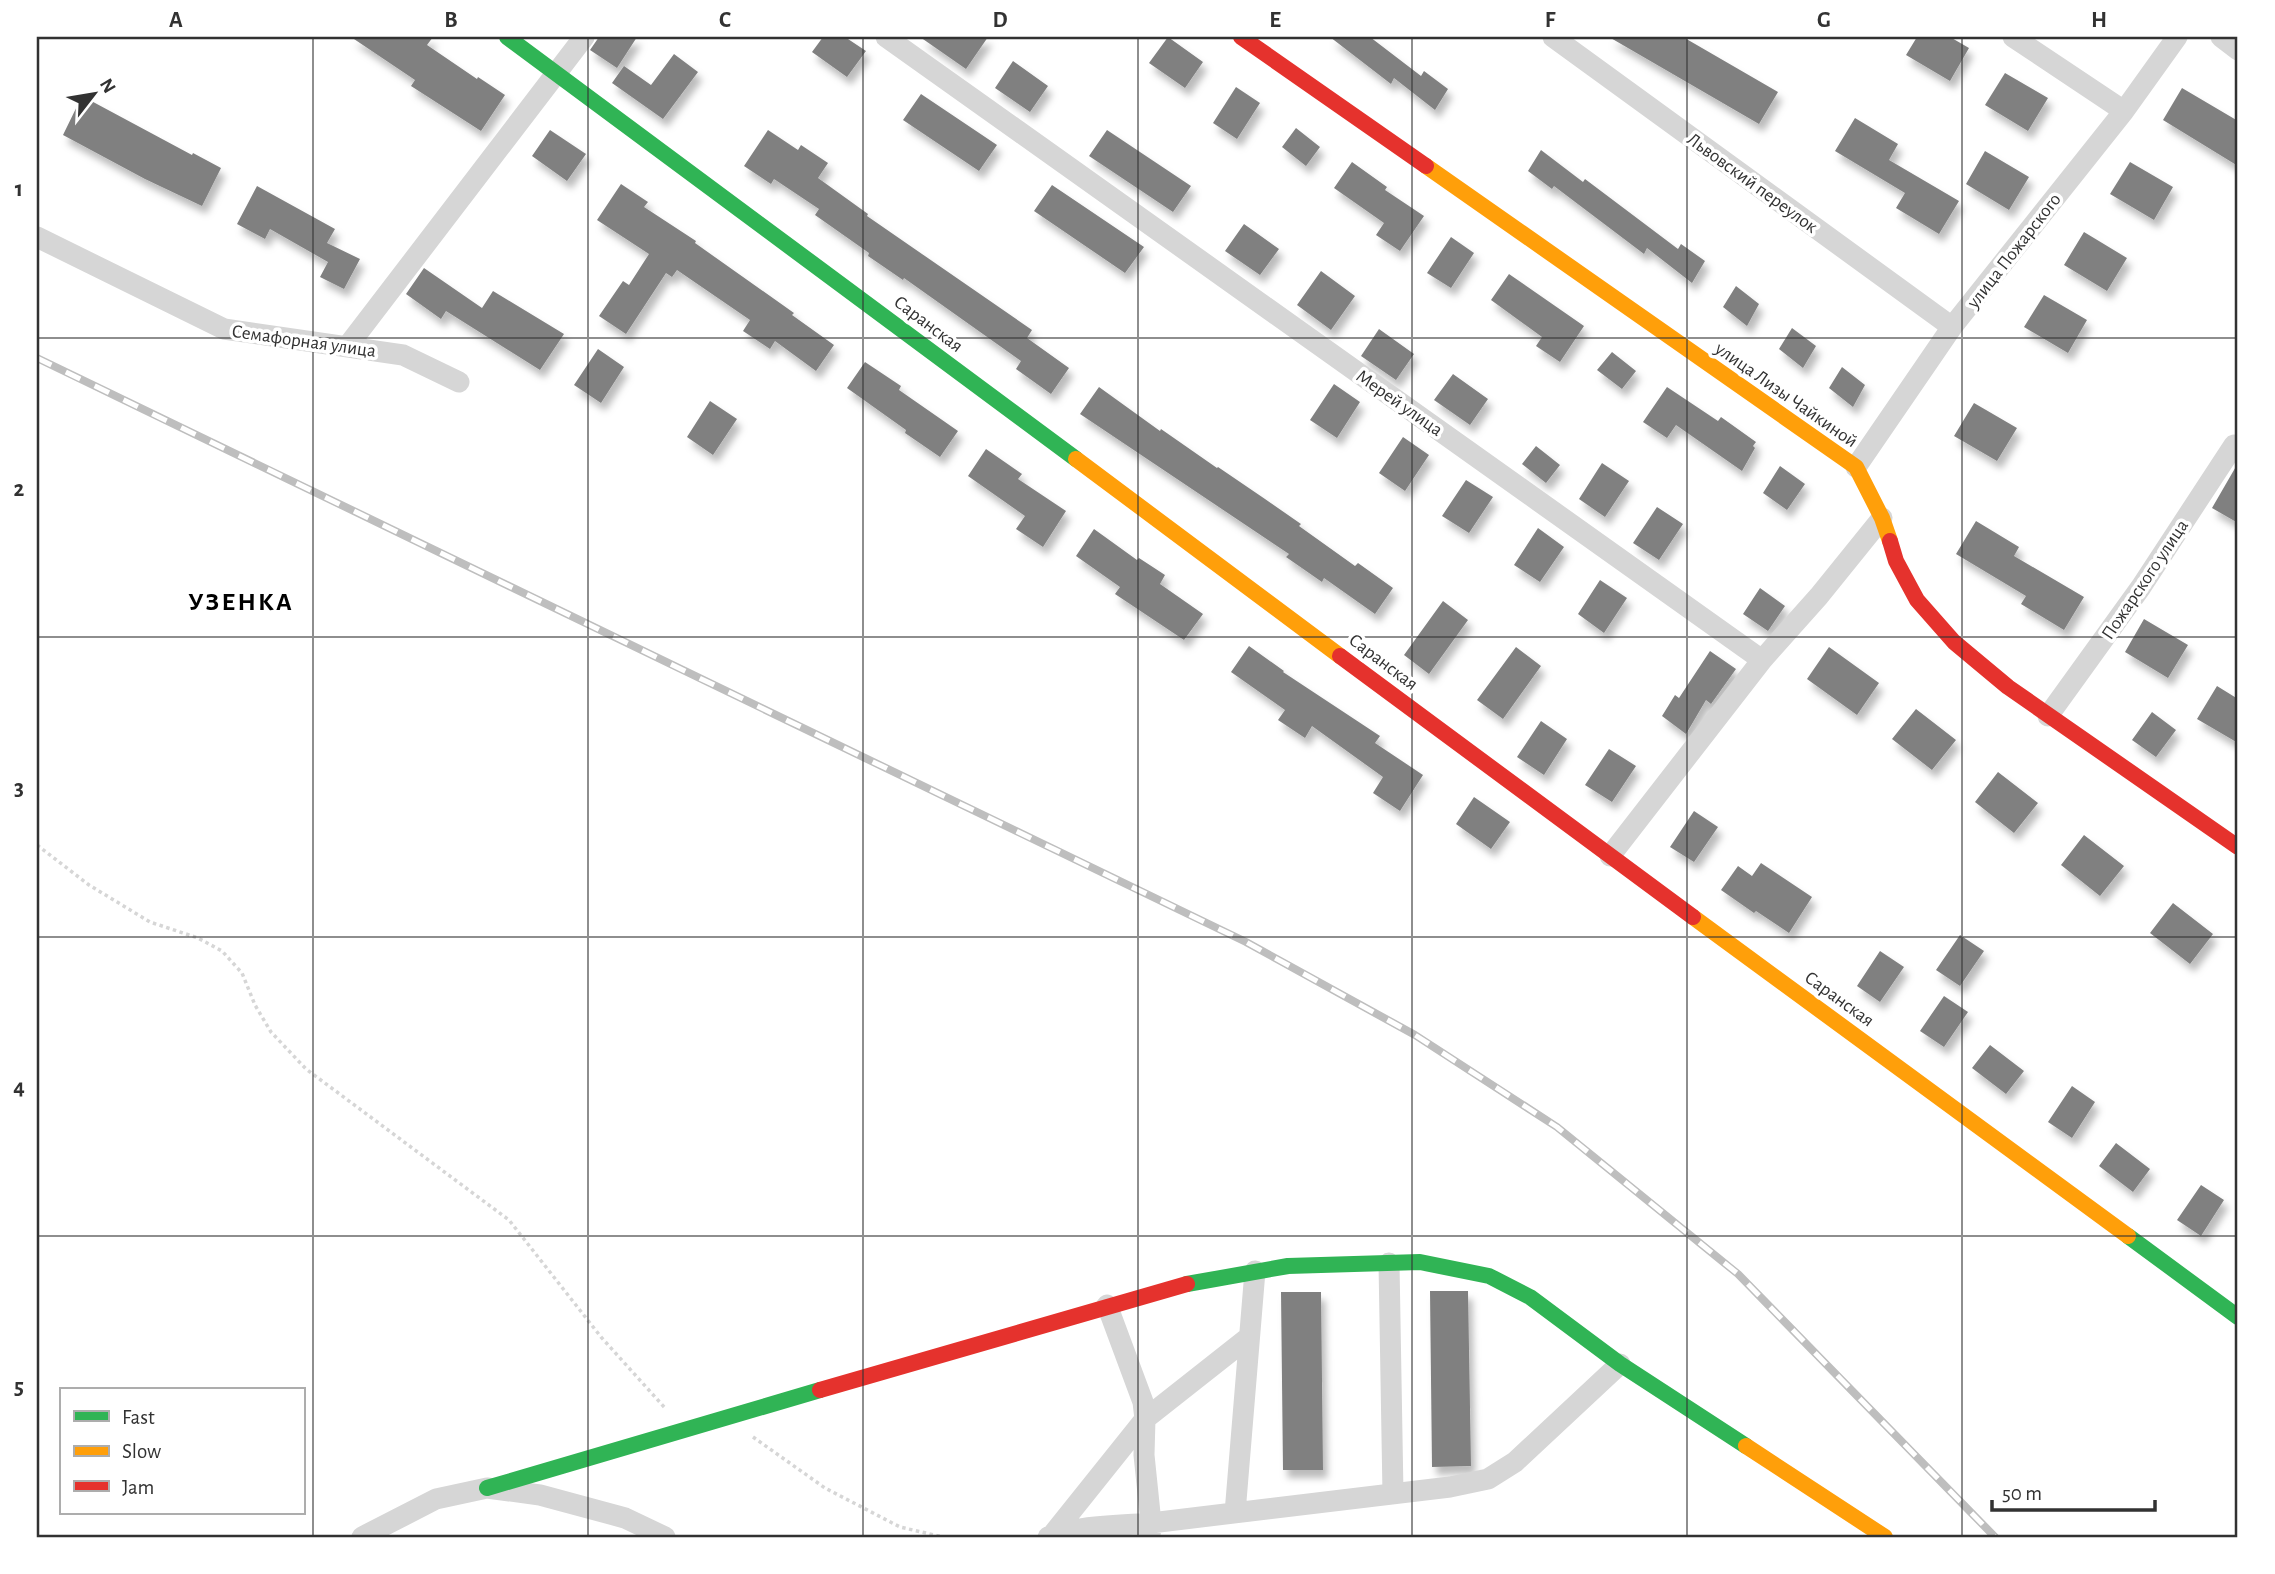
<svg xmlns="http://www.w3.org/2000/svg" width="2275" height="1574" font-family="'Alegreya Sans',sans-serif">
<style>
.building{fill:#808080;filter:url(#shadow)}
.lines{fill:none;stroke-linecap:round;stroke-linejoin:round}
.path{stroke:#d6d6d6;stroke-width:3.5;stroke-dasharray:3.5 3.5;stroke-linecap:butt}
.street{stroke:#d6d6d6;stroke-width:21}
.fast{stroke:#30b455;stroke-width:16}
.slow{stroke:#ff9f0a;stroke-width:16}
.jam{stroke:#e5322d;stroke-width:16}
.rail-casing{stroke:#bebebe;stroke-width:8}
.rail{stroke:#fff;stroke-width:5;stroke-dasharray:16;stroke-linecap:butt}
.grid{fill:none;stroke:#323232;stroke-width:2;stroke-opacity:0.55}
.labels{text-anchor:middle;stroke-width:7;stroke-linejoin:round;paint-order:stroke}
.street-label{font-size:19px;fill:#323232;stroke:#fff}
.district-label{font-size:26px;font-weight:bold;letter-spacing:2px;fill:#000;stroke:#fff}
.neatline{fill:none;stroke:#323232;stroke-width:2.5}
.grid-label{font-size:23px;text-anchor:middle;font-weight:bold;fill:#323232}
</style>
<defs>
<filter id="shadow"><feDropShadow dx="4.5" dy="8" stdDeviation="3.5" flood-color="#0004"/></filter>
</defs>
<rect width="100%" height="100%" fill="#fff"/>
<path class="building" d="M351,37H433L427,45L477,79L478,77L505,95L481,131L411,86L415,80Z
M599,37H637L617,68L590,50Z
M823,37H845L866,51L847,77L812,52Z
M920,37H988L966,69Z
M1168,37L1203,62L1185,88L1149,63Z
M1330,37H1370L1421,76L1424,71L1448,89L1435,110L1394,78L1391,84Z
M1609,37H1683L1778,92L1759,124Z
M1917,37H1950L1969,48L1950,81L1906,55Z
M674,54L698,72L663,119L612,83L624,66L651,85Z
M1013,61L1048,86L1030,112L995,88Z
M2005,73L2048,98L2028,131L1985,105Z
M1236,87L1260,103L1237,139L1213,123Z
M2182,88L2238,121V166L2163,120Z
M921,94L997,145L979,171L903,120Z
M82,96L192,155L193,153L221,168L202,206L145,179L63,135Z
M1855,118L1898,144L1889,160L1959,201L1939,234L1896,208L1905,193L1835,151Z
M1296,128L1320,147L1306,166L1282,147Z
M550,130L586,154L567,181L532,156Z
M768,130L798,150L801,145L828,163L818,178L868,214L867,216L1032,330L1027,338L1069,368L1051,394L1016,369L1021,361L904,278L903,280L868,256L869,253L815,215L819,209L774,179L771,184L744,166Z
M1107,130L1191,186L1173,212L1089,156Z
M1541,150L1583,182L1585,179L1678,249L1681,244L1705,261L1692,283L1647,248L1644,254L1554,186L1552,189L1528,171Z
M1985,151L2029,177L2009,210L1966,184Z
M1352,162L1387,187L1385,190L1424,216L1400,251L1376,235L1384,223L1334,188Z
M2130,162L2173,187L2154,220L2110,194Z
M621,184L648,202L644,207L696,241L695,243L794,313L792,315L834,345L816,371L775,341L770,349L743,331L750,320L677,270L672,277L666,273L626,334L599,316L623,281L629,285L649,254L597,220Z
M1052,185L1144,247L1125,273L1034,211Z
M257,186L335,229L327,243L360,259L344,289L320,277L328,262L270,229L265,239L237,224Z
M1244,224L1279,249L1260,275L1225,251Z
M2084,232L2127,258L2107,291L2064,265Z
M1451,237L1474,253L1451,288L1427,273Z
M424,268L482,308L493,291L564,334L540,370L446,311L441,319L406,294Z
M1321,271L1355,296L1331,330L1297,305Z
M1509,274L1584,326L1560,362L1536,346L1542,337L1491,300Z
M1736,286L1759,304L1747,326L1723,307Z
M2044,295L2087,320L2068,353L2024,327Z
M1792,328L1816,346L1803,368L1779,349Z
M1379,329L1414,354L1396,380L1361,356Z
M598,349L624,367L601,403L574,385Z
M1612,352L1636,371L1622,389L1597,370Z
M865,362L901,386L899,390L958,431L940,457L905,433L906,430L847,388Z
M1842,367L1865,385L1853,407L1829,388Z
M1453,374L1488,399L1470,425L1434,400Z
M1334,384L1360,402L1337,438L1310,420Z
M1099,387L1160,431L1161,429L1217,468L1218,467L1265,499L1301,524L1299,526L1355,566L1358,563L1393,588L1375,614L1324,578L1322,582L1286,557L1289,554L1080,414Z
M1667,387L1718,421L1721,417L1756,442L1753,446L1755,448L1742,471L1676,425L1667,438L1643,422Z
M710,401L737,419L713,455L687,437Z
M1974,403L2017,428L1997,461L1954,436Z
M1403,437L1429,455L1405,491L1379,473Z
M1536,446L1560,465L1546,483L1522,464Z
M986,449L1022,474L1018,479L1066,511L1043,547L1016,529L1025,516L968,476Z
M1602,463L1629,481L1605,517L1579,499Z
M2238,463V523L2212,508Z
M1780,466L1805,484L1787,510L1763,493Z
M1466,480L1493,497L1469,533L1442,516Z
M1657,507L1683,524L1659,560L1633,543Z
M1976,521L2019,547L2014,556L2084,597L2064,630L2021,604L2026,596L1956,554Z
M1538,528L1564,547L1540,582L1514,565Z
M1094,529L1137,560L1139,558L1165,575L1160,584L1203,614L1184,640L1115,594L1120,587L1076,556Z
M1600,580L1627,598L1604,633L1578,614Z
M1760,588L1785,606L1768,631L1743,614Z
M1443,601L1468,620L1429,674L1404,655Z
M2144,619L2188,645L2168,678L2125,652Z
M1249,646L1284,671L1283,672L1380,736L1375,743L1423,775L1400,811L1373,793L1383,777L1312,726L1305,738L1278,720L1285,710L1231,672Z
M1516,647L1541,666L1503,719L1477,700Z
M1829,647L1879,683L1857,715L1807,679Z
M1710,651L1736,669L1711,704L1706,700L1686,734L1662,716L1675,695L1679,698Z
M2217,686L2238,699V743L2197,719Z
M1916,709L1956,740L1932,770L1892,739Z
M2152,712L2176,730L2156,757L2132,740Z
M1541,721L1567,739L1544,775L1517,757Z
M1609,749L1636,766L1612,802L1585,785Z
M1998,772L2038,803L2014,833L1975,802Z
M1474,797L1510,822L1491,849L1456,824Z
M1694,811L1718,827L1694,862L1670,847Z
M2084,835L2124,866L2100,896L2061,865Z
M1761,863L1812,897L1789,933L1756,911L1754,913L1721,890L1738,866L1752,876Z
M2173,903L2213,934L2190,964L2150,933Z
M1960,935L1984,951L1960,986L1936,970Z
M1880,951L1904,967L1880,1002L1857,986Z
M1944,996L1968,1012L1944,1047L1920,1031Z
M1990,1045L2024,1071L2006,1094L1972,1068Z
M2072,1086L2095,1102L2072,1138L2048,1122Z
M2116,1143L2150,1169L2133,1192L2099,1166Z
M2201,1185L2224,1200L2201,1236L2177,1220Z
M1430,1291H1468L1471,1466L1432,1467Z
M1281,1292H1321L1323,1470H1283Z"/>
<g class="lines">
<path class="path" d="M37,845L89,885L150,922L198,938L222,951L242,973L255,1005L271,1032L306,1069L509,1220L601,1337L665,1408
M753,1437L825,1488L900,1527L943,1537"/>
<path class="street" d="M886,37L1762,660L1819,596L1882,518
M1553,37L1952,327
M2013,37L2124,111
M2221,37L2238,50
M37,237L224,329L403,355L459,382
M347,347L584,37
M1856,467L1952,327L2124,111L2177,37
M2048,716L2141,587L2234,445L2238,448
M1610,856L1762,660
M1389,1263L1393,1494
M1235,1513L1255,1271
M1053,1534L1145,1419L1249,1337
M362,1537L436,1499L487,1488L540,1495L625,1518L665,1537
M1048,1537C1062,1527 1130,1525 1151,1523L1144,1455L1145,1419L1143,1402L1107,1305
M1150,1537L1151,1523L1450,1487L1488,1479L1515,1462L1620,1364"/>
<path class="fast" d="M507,37L1076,459
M2128,1236L2238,1317
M1187,1284L1288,1266L1420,1262L1489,1276L1530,1297L1620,1364L1746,1446
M487,1488L820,1390"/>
<path class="slow" d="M1426,166L1856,467L1882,518L1890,541
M1076,459L1340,656
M1693,917L2128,1236
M1746,1446L1885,1537"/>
<path class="jam" d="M1241,37L1426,166
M1890,541L1896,561L1917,600L1954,642L2008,687L2238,847
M1340,656L1693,917
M820,1390L1187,1284"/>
<defs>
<path id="rail" d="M37,358L1246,942L1415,1035L1557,1127L1738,1274L1995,1537"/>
</defs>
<use href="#rail" class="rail-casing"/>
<use href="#rail" class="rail"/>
</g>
<path class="grid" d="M313,37V1537M588,37V1537M863,37V1537M1138,37V1537M1412,37V1537M1687,37V1537M1962,37V1537M37,338H2238M37,637H2238M37,937H2238M37,1236H2238"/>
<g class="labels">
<g class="street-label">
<text transform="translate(1753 182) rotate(36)" y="7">Львовский переулок</text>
<text transform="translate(2013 250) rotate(-52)" y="7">улица Пожарского</text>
<text transform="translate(929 323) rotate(37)" y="7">Саранская</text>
<text transform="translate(304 340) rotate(8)" y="7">Семафорная улица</text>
<text transform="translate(1787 394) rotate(35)" y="7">улица Лизы Чайкиной</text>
<text transform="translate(1400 402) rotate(35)" y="7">Мерей улица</text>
<text transform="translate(2144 579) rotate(-56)" y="7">Пожарского улица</text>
<text transform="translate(1384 661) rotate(37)" y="7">Саранская</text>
<text transform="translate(1840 998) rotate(36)" y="7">Саранская</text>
</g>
<g class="district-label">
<text x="241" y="610">УЗЕНКА</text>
</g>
</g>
<rect width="2275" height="1574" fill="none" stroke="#ffffff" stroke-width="77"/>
<rect x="60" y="1388" width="245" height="126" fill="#ffffff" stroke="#adadad" stroke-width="2"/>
<rect x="74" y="1411" width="35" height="10" fill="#30b455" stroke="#adadad" stroke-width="2"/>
<text x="122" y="1424" font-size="21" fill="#323232">Fast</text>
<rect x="74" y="1446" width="35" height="10" fill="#ff9f0a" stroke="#adadad" stroke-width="2"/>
<text x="122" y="1458" font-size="21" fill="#323232">Slow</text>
<rect x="74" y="1481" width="35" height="10" fill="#e5322d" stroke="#adadad" stroke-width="2"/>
<text x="122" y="1494" font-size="21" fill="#323232">Jam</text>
<g transform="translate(94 94) rotate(59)" stroke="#ffffff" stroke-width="5" paint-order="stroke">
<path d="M0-5L12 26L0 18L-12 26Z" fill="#323232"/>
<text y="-10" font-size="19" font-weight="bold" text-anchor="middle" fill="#323232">N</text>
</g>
<path d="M1992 1500v10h163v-10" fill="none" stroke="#323232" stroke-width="3.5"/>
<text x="2002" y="1500" font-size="21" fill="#323232" stroke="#ffffff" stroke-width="5" paint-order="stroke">50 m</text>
<rect x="38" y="38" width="2198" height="1498" class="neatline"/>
<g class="grid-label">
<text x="176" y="27">A</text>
<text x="451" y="27">B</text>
<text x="725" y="27">C</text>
<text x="1000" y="27">D</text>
<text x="1275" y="27">E</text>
<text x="1550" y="27">F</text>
<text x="1824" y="27">G</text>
<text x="2099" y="27">H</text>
<text x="19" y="196">1</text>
<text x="19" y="496">2</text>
<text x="19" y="795">3</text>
<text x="19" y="1094">4</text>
<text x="19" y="1394">5</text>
</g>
</svg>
